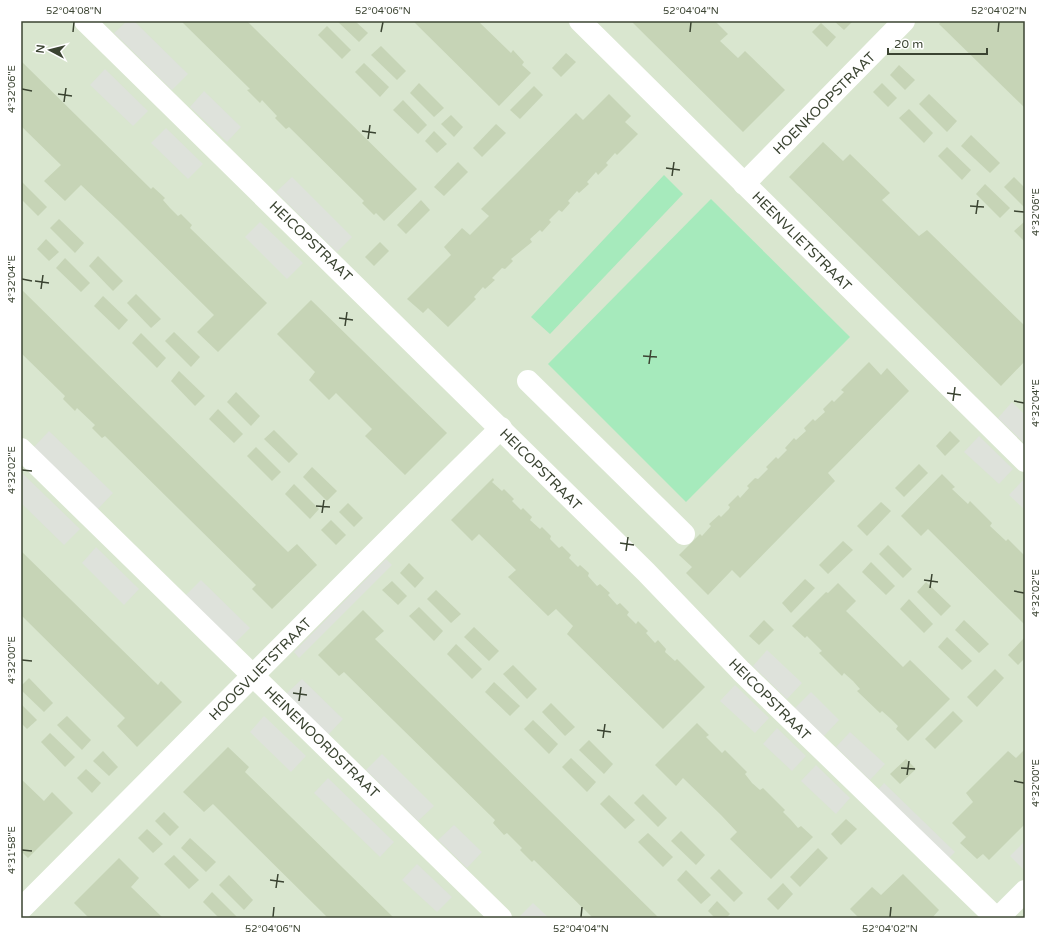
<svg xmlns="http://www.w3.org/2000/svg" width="1046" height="939" viewBox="0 0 1046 939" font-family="'Varela Round',sans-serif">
<rect width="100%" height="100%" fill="#e8f2e1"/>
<rect fill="#d9e6cf" x="21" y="21" width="1004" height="897"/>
<g fill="#a6eabc">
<polygon points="664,175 683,194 550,334 531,317"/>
<polygon points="711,199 850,337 686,502 548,364"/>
</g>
<g fill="#dee2db">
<polygon points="127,21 134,21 188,74 172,90 114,33"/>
<polygon points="105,69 148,111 133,126 90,85"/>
<polygon points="204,91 241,127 227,142 190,107"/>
<polygon points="166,128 203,164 188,179 151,143"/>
<polygon points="292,177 352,237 337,252 276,192"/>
<polygon points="260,222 303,263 287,279 245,237"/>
<polygon points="1012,402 1025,415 1025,444 998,418"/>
<polygon points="49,431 113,493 97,510 34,447"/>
<polygon points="979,436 1013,469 999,484 964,452"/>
<polygon points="21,472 80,529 64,545 21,503"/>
<polygon points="1024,479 1025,480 1025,510 1009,495"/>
<polygon points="96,547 139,589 124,605 82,563"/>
<polygon points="386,559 392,565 299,658 294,652"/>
<polygon points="201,580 250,628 234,644 185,596"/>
<polygon points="767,650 802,683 787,699 753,666"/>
<polygon points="302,679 343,719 328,735 286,694"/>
<polygon points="735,685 769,718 755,733 720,701"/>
<polygon points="811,692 839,720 824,736 795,708"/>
<polygon points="264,716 306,756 291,772 250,732"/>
<polygon points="777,728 806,756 792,771 763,744"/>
<polygon points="850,732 885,764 870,780 836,747"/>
<polygon points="382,754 434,806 418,821 366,770"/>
<polygon points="816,765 850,798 836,814 801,781"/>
<polygon points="328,778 394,842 380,857 314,793"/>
<polygon points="884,783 955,852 948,859 878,790"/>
<polygon points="454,825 482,852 467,868 438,840"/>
<polygon points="1025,841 1025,871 1010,856"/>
<polygon points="417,864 452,897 437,912 402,880"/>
<polygon points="533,903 549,918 518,918"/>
</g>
<g fill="#c6d4b6">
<polygon points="181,21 247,21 417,189 384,221 376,213 374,215 362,203 364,201 289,127 286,129 275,118 277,116 262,100 260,103 247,90 250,89"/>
<polygon points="337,21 355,21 368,33 359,42"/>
<polygon points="413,21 478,21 511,53 513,50 524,62 522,65 531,73 499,106"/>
<polygon points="631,21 715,21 728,34 720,41 738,58 745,51 785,90 743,132"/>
<polygon points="834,21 853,21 844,30"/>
<polygon points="942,21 1025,21 1025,108 939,24"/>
<polygon points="821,23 836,37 827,47 812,32"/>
<polygon points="327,26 351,50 342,59 318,35"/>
<polygon points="381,46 406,71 397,80 371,55"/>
<polygon points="566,53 576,62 561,77 552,68"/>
<polygon points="21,61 151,189 153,187 165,198 163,200 170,208 178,216 181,214 192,225 190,228 267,303 218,352 197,332 214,315 119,221 81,185 65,201 44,181 61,165 21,126"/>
<polygon points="364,63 389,87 380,97 355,72"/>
<polygon points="899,65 915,80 905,90 890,75"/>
<polygon points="419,83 444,108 434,117 410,93"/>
<polygon points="882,83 897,98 888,107 873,92"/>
<polygon points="534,86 543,95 520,119 510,110"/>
<polygon points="609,94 631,116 625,122 638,134 617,155 615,153 606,163 608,165 598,175 596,172 587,182 589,184 579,193 577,191 568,201 570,203 562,212 559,210 549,220 551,222 543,231 542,232 540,230 530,239 532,242 511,259 513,261 505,269 502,268 492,278 495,280 485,289 483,287 474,297 476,299 448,327 428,308 423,313 407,299 451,255 444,247 462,228 470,235 489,216 481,209 520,170 576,113 583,120"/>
<polygon points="929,94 957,121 947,132 919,104"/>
<polygon points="403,100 427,125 418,134 393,110"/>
<polygon points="909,109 933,133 924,143 899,118"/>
<polygon points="451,115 463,127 454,137 441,124"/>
<polygon points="496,124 506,133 482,157 473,148"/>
<polygon points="434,131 447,144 437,153 425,141"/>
<polygon points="971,135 1000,163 990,173 961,146"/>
<polygon points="823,142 843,161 850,154 890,193 882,200 919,236 927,230 1025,326 1025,361 1001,386 789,177"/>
<polygon points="947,147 971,170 962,180 938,156"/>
<polygon points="458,162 468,172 444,196 434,187"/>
<polygon points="1014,177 1025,188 1025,208 1004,187"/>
<polygon points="21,181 47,207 38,216 21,199"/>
<polygon points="985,184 1010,208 1000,218 976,194"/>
<polygon points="421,200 430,210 406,234 397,225"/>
<polygon points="59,219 84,243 75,253 50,228"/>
<polygon points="1024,222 1025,223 1025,242 1014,231"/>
<polygon points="46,239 59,252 49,261 37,249"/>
<polygon points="380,242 389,251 374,266 365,257"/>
<polygon points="98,256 123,281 113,291 89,266"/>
<polygon points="65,258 90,283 81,292 56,268"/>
<polygon points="21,289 288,552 297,544 317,565 272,609 252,589 256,585 105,436 102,438 92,428 95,425 77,408 75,411 63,399 65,396 21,353"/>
<polygon points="136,294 161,319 151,328 127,303"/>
<polygon points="103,296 128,320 119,330 94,306"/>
<polygon points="311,300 447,433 405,475 365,436 372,429 336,393 329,400 309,380 315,372 277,334"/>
<polygon points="174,332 200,357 191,367 165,341"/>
<polygon points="141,333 166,358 157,368 132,343"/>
<polygon points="869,362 881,375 887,368 909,391 828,473 835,481 740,578 732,570 708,595 686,573 692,567 679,555 700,534 702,536 711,526 709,524 719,515 721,517 729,509 730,507 728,505 738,495 740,498 749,488 747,486 755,478 758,479 768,469 766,467 776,457 778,459 787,450 785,448 794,438 796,440 806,431 804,428 813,419 815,421 825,412 823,409 832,400 834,402 844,392 841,390"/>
<polygon points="179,371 205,396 195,406 171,381"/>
<polygon points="236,392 260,416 251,426 227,402"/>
<polygon points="218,409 243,434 234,443 209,419"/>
<polygon points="274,430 298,454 289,463 264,439"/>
<polygon points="950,431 960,441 945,456 936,446"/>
<polygon points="256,447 281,472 272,481 247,456"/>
<polygon points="919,464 928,473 904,497 895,488"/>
<polygon points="312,467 337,491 327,501 303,477"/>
<polygon points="942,474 955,487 952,489 968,504 970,501 992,523 990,526 1006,541 1008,539 1025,556 1024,624 928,529 921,536 901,516"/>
<polygon points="493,478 494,480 492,482 502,491 504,489 514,499 512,501 521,510 523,508 532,517 530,520 540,529 542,527 551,536 550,539 559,548 562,546 571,555 569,558 578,567 580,565 589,573 588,576 597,586 600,584 610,593 608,595 617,605 620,603 629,612 627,615 636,624 638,621 648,631 646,633 655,643 658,640 666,649 665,652 675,661 677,659 705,687 663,729 567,634 573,626 556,609 548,616 508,577 516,570 479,534 472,541 451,520"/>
<polygon points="294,484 319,509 310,519 285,494"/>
<polygon points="881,502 891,511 867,536 857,526"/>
<polygon points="348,503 363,518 354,527 339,512"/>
<polygon points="331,520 346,535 336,545 321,530"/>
<polygon points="843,541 853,550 828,574 819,565"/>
<polygon points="888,545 912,569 903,578 879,554"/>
<polygon points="21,551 158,685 161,681 182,702 137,747 117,726 125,718 21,615"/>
<polygon points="871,562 895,586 886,595 862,572"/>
<polygon points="409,563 424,578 415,588 400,573"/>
<polygon points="805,579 815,588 791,613 782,603"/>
<polygon points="392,581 407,596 398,605 382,590"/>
<polygon points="926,582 951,606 941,616 917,592"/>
<polygon points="838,583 856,601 846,611 903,667 910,660 950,699 908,741 896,729 898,726 891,719 882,711 880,713 857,691 860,689 853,681 844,673 842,676 819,653 822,651 807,636 805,638 792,626 826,592 828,593"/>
<polygon points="436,590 461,614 451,623 427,599"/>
<polygon points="909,599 933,624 924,633 900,609"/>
<polygon points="419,607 443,631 434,641 409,616"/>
<polygon points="363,610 384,631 375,639 659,918 593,918 534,860 532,862 520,850 522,848 507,833 504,835 493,823 495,820 344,672 339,676 318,655"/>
<polygon points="764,620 774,630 759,645 749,636"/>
<polygon points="964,620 989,644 979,653 955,630"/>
<polygon points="474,627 499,651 489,661 464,637"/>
<polygon points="947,637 972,661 962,670 938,647"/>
<polygon points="1025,637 1025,658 1018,665 1008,655"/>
<polygon points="456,644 482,669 472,679 447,654"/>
<polygon points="513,665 537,689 527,699 503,674"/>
<polygon points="995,669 1004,678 977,707 967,697"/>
<polygon points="29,678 53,703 44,712 21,690 21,686"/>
<polygon points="494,682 520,706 510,716 485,692"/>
<polygon points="551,703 575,727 565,736 542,712"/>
<polygon points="21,704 37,720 27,729 21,723"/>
<polygon points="953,711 963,721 935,749 925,739"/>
<polygon points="67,716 91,740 82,750 57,725"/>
<polygon points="533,720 558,744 549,754 524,729"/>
<polygon points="697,723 709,735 706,737 722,753 725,750 747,772 745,774 752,783 760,790 763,788 785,810 783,812 791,820 798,828 801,826 813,837 771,879 730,839 737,832 721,815 683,778 676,786 655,765"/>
<polygon points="50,733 75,757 65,767 41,742"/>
<polygon points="589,740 613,764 604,774 579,750"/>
<polygon points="228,747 249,767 245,772 394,918 328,918 213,804 204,812 183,792"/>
<polygon points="1025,749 1025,824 989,860 983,854 977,859 960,843 966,837 952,823 973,802 966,793 1008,751 1016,758"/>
<polygon points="103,751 118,767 109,776 93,761"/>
<polygon points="571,758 596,782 587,792 562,767"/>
<polygon points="906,759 916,769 900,784 890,774"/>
<polygon points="86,769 101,783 92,793 77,778"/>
<polygon points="21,779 44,801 52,792 73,813 28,858 21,851"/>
<polygon points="643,794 667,818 658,827 634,803"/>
<polygon points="609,795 635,820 625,829 600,804"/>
<polygon points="164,812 179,827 170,836 155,821"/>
<polygon points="846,819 857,829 841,845 831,834"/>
<polygon points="147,829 163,844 153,853 138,838"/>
<polygon points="681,831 705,855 696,865 671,841"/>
<polygon points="648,833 673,857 663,867 638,842"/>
<polygon points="190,838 216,862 206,872 181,848"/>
<polygon points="818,848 828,858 800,887 790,877"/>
<polygon points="174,855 199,880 189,889 164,864"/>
<polygon points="119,858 139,878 131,887 163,918 89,918 74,903"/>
<polygon points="719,869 743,893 734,902 710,878"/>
<polygon points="686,870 711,895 701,904 677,880"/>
<polygon points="903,874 939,910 932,918 859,918 850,909 872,887 881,895"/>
<polygon points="229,875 253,900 244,910 219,885"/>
<polygon points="783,883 793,894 778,910 767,899"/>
<polygon points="212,892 237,917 236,918 219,918 203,902"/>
<polygon points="717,901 730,914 726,918 715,918 708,911"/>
</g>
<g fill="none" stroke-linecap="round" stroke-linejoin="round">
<polyline stroke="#fff" stroke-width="22" points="528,381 684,534"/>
<g stroke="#fff" stroke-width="22">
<polyline points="85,21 646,572 741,671 996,918"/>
<polyline points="580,21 1025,461"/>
<polyline points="744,184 904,21"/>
<polyline points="21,449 501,918"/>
<path d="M21,909C181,749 339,587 501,428"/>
<polyline points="998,918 1025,891"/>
</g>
</g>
<path fill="none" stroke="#3b4432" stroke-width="1.5" d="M73,32L74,22M381,32L383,22M690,32L691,22M998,32L999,22M22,89L32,91M58,94L72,96M64,102L66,88M362,131L376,133M368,139L370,125M666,168L680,170M672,176L674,162M970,206L984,207M1014,211L1024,212M976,214L978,200M22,279L32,281M35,281L49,283M41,289L43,275M339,318L353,320M345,326L347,312M643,356L657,357M649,364L651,350M947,393L961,395M953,401L955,387M1014,401L1024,403M22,470L32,471M316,506L330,507M322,513L324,500M620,543L634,545M626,551L628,537M924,580L938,582M930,588L932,574M1014,591L1024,593M22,660L32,661M293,693L307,695M299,701L301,687M597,730L611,732M603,738L605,724M901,768L915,769M907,775L909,761M1014,781L1024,783M22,850L32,851M270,880L284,882M276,888L278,874M273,917L274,907M581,917L582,907M890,917L891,907"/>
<g text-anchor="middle" stroke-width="3.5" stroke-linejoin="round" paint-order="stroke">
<g font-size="14" fill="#3b4432" stroke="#fff">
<text transform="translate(824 103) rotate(-45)" y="5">HOENKOOPSTRAAT</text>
<text transform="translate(311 241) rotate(44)" y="5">HEICOPSTRAAT</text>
<text transform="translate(802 241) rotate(45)" y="5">HEENVLIETSTRAAT</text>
<text transform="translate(541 469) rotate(45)" y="5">HEICOPSTRAAT</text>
<text transform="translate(260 669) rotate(-45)" y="5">HOOGVLIETSTRAAT</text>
<text transform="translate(770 699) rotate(45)" y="5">HEICOPSTRAAT</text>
<text transform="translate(322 742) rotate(44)" y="5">HEINENOORDSTRAAT</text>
</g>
</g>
<rect width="1046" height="939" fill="none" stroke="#ffffff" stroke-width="44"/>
<g transform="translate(50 50) rotate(277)" stroke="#ffffff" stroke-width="3" paint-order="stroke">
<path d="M0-3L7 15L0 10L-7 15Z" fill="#3b4432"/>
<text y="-6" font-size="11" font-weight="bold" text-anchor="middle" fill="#3b4432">N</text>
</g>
<path d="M888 48v6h99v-6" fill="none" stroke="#3b4432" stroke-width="2"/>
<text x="894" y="48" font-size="12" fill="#3b4432" stroke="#ffffff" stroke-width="3" paint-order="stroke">20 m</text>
<rect x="22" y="22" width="1002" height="895" fill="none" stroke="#3b4432" stroke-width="1.5"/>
<g font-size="10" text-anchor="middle" fill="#3b4432">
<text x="74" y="14">52°04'08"N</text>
<text x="383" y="14">52°04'06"N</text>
<text x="691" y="14">52°04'04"N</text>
<text x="999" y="14">52°04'02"N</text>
<text transform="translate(11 89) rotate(-90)" y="4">4°32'06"E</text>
<text transform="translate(1035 212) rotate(-90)" y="4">4°32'06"E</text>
<text transform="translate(11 279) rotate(-90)" y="4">4°32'04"E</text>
<text transform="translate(1035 403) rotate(-90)" y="4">4°32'04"E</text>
<text transform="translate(11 470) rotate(-90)" y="4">4°32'02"E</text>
<text transform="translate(1035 593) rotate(-90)" y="4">4°32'02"E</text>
<text transform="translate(11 660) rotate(-90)" y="4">4°32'00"E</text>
<text transform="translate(1035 783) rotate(-90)" y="4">4°32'00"E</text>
<text transform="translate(11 850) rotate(-90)" y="4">4°31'58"E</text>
<text x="273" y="932">52°04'06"N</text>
<text x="581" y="932">52°04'04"N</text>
<text x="890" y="932">52°04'02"N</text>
</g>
</svg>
